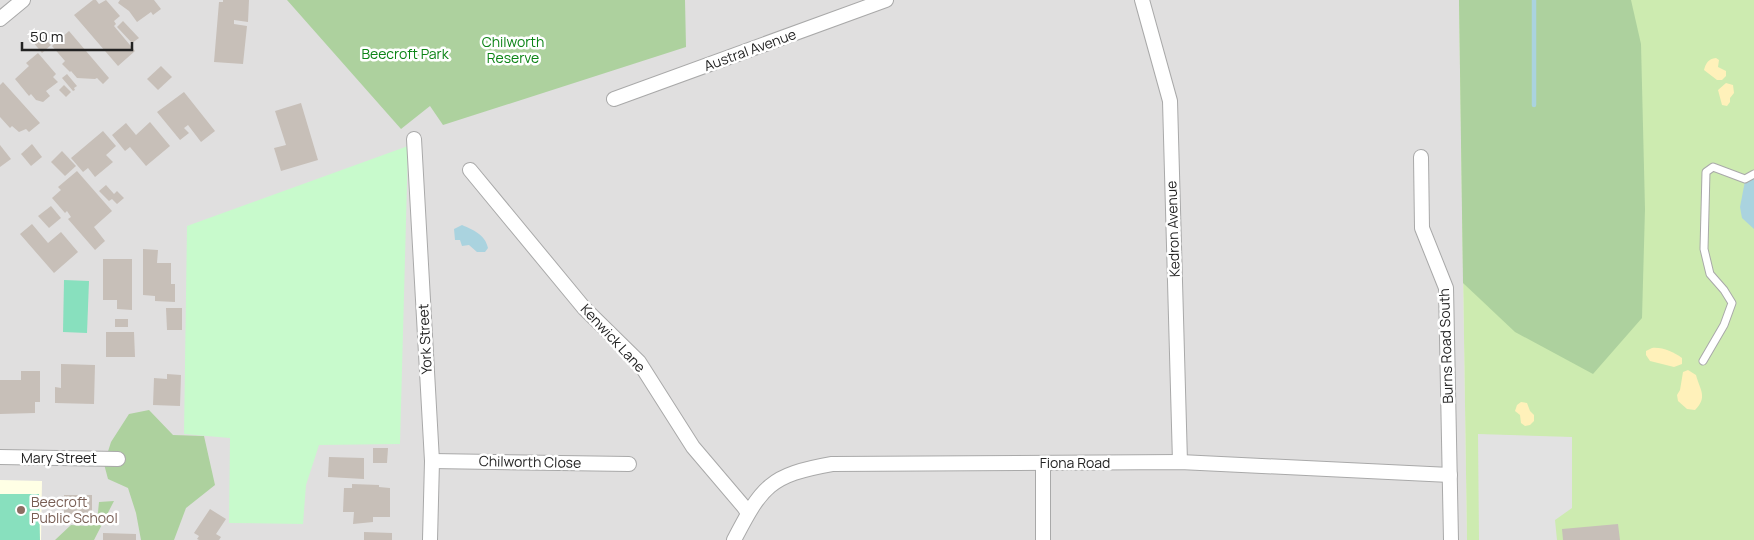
<svg xmlns="http://www.w3.org/2000/svg" width="1754" height="540" viewBox="0 0 1754 540" font-family="Manrope,sans-serif">
<rect width="100%" height="100%" fill="#f2efe9"/>
<polygon fill="#e0dfdf" points="0,0 1459,0 1467,540 0,540"/>
<polygon fill="#ffffe5" points="0,480 42,481 41,540 0,540"/>
<polygon fill="#cdebb0" points="1459,0 1754,0 1754,540 1467,540"/>
<g fill="#add19e">
<polygon points="287,0 685,0 686,47 443,125 430,106 401,129"/>
<polygon points="1459,0 1631,0 1641,44 1645,209 1642,318 1593,374 1515,332 1463,283"/>
<polygon points="149,410 173,435 204,436 215,485 186,508 174,540 141,540 136,513 128,488 108,479 104,464 111,442 129,414"/>
<polygon points="114,501 94,540 55,540 71,525 87,526 97,522 99,502"/>
</g>
<g fill="#fff1ba">
<path d="M1716,58L1719,60L1718,67L1726,71V76L1722,80H1717L1704,70C1706,63 1708,59 1716,58Z"/>
<polygon points="1726,83 1733,85 1734,93 1730,98 1730,102 1727,106 1722,105 1718,90"/>
<path d="M1652,348C1663,347 1673,352 1682,358V364L1674,367L1650,361L1646,355V351Z"/>
<path d="M1688,370L1696,375C1700,390 1708,397 1695,410L1687,409L1678,401L1677,395L1680,390L1683,372Z"/>
<polygon points="1521,402 1527,403 1530,411 1534,415 1534,421 1530,425 1525,426 1521,423 1520,415 1515,411 1517,405"/>
</g>
<polygon fill="#c8facc" points="408,146 400,444 319,445 306,485 303,524 229,523 230,438 184,434 187,226"/>
<g fill="#88e0be">
<polygon points="64,280 89,281 87,333 63,332"/>
<polygon points="0,494 39,494 40,540 0,540"/>
</g>
<polygon fill="#e2e2e2" points="1478,434 1572,437 1572,508 1555,520 1557,540 1479,540"/>
<g fill="#aad3df">
<polygon points="1754,177 1754,229 1742,218 1740,207 1745,181"/>
<path d="M462,225C473,230 485,234 488,248L485,252H477L469,245L462,246L460,240H455L454,229Z"/>
</g>
<g fill="none" stroke-linecap="round" stroke-linejoin="round">
<polyline stroke="#aad3df" stroke-width="4.5" points="1534,105 1534,0"/>
</g>
<g fill="#c7bfb8">
<polygon points="93,0 96,0 99,4 106,0 120,16 114,21 116,24 114,26 135,51 118,66 74,15"/>
<polygon points="120,0 154,0 161,9 153,15 151,12 137,22 129,11 118,3"/>
<polygon points="223,0 249,0 248,22 234,20 234,24 247,26 243,64 214,62 219,2 223,2"/>
<polygon points="123,21 139,38 132,43 117,27"/>
<polygon points="69,31 109,78 103,84 97,78 95,79 77,78 71,71 70,72 62,64 65,61 52,46"/>
<polygon points="41,35 51,45 42,53 33,42"/>
<polygon points="38,53 56,74 53,77 58,82 46,91 50,96 43,102 36,100 31,94 29,96 15,79 29,66 26,63"/>
<polygon points="161,66 172,77 158,90 147,79"/>
<polygon points="67,74 77,86 74,88 75,90 73,91 62,78"/>
<polygon points="3,82 40,123 29,132 26,129 19,132 12,126 10,128 0,117 0,85"/>
<polygon points="64,85 71,92 66,97 59,90"/>
<polygon points="184,92 215,131 201,142 188,125 184,128 189,133 180,140 157,112"/>
<polygon points="301,103 318,160 281,171 274,148 286,145 275,111"/>
<polygon points="150,122 170,146 146,166 130,147 125,151 112,135 126,123 136,135"/>
<polygon points="103,131 116,146 106,155 113,162 95,177 88,168 83,172 71,158"/>
<polygon points="32,144 42,157 31,166 21,154"/>
<polygon points="0,145 11,159 0,167"/>
<polygon points="62,151 76,166 65,176 51,162"/>
<polygon points="77,171 112,211 94,227 105,241 95,250 68,219 71,217 67,211 65,213 52,198 61,190 58,187"/>
<polygon points="106,185 114,194 117,191 124,198 117,204 112,199 109,201 99,191"/>
<polygon points="51,206 61,218 49,228 38,216"/>
<polygon points="32,224 48,243 61,232 78,252 54,273 20,234"/>
<polygon points="143,249 158,250 157,263 171,263 171,284 175,284 175,302 155,301 155,296 143,295"/>
<polygon points="103,259 132,259 132,310 117,309 117,300 103,300"/>
<polygon points="166,308 182,308 182,330 167,330"/>
<rect x="115" y="319" width="13" height="8"/>
<polygon points="106,332 134,332 135,357 106,357"/>
<polygon points="61,364 95,365 94,404 55,403 55,387 61,388"/>
<polygon points="21,371 40,371 40,402 35,402 35,413 0,414 0,380 21,380"/>
<polygon points="167,374 181,375 180,406 153,405 154,378 167,379"/>
<polygon points="373,448 388,448 387,463 373,463"/>
<polygon points="329,457 364,458 364,479 328,477"/>
<polygon points="352,484 379,485 379,487 390,488 390,517 373,517 373,522 353,524 354,512 343,512 344,488 352,488"/>
<polygon points="64,495 92,495 92,521 79,521 78,514 64,514"/>
<polygon points="210,509 226,519 216,534 221,537 219,540 199,540 197,539 199,536 194,533"/>
<polygon points="1618,524 1620,540 1563,540 1562,529"/>
<polygon points="364,532 392,533 392,540 364,540"/>
<polygon points="103,533 136,534 136,540 103,540"/>
</g>
<g fill="none" stroke-linecap="round" stroke-linejoin="round">
<defs>
<polyline id="lane" points="1703,361 1724,325 1732,303 1724,290 1710,274 1704,249 1706,172 1713,167 1745,179 1754,174"/>
<g id="street">
<polyline points="1142,0 1170,101 1180,462"/>
<polyline points="0,19 23,0"/>
<polyline points="614,99 886,0"/>
<polyline points="414,139 432,461 430,540"/>
<polyline points="1421,157 1422,228 1446,288 1451,540"/>
<polyline points="470,170 584,308 639,362 693,447 744,507 748,513"/>
<polyline points="0,457 118,459"/>
<polyline points="432,461 629,464"/>
<polyline points="1043,463 1043,540"/>
<path d="M734,540C762,486 770,475 832,464L1180,462L1450,475"/>
</g>
</defs>
<use href="#lane" stroke="#a9a9a9" stroke-width="9"/>
<use href="#street" stroke="#a9a9a9" stroke-width="16"/>
<use href="#lane" stroke="#fff" stroke-width="7"/>
<use href="#street" stroke="#fff" stroke-width="14"/>
</g>
<circle fill="#8d6e63" stroke="#fff" stroke-width="2" cx="21" cy="510" r="5"/>
<g text-anchor="middle" stroke-width="5" stroke-linejoin="round" paint-order="stroke">
<g font-size="14" fill="#0c8416" stroke="#fff">
<text x="513" y="47">Chilworth<tspan x="513" dy="16">Reserve</tspan></text>
<text x="405" y="59">Beecroft Park</text>
</g>
<g font-size="14" fill="#222" stroke="#fff">
<text transform="translate(750 50) rotate(-20)" y="5">Austral Avenue</text>
<text transform="translate(1173 229) rotate(-92)" y="5">Kedron Avenue</text>
<text transform="translate(613 338) rotate(47)" y="5">Kenwick Lane</text>
<text transform="translate(425 339) rotate(-93)" y="5">York Street</text>
<text transform="translate(1446 346) rotate(-92)" y="5">Burns Road South</text>
<text x="59" y="463">Mary Street</text>
<text transform="translate(530 462) rotate(1)" y="5">Chilworth Close</text>
<text x="1075" y="468">Fiona Road</text>
</g>
<g font-size="14" fill="#785e54" stroke="#fff" text-anchor="start">
<text x="31" y="507">Beecroft<tspan x="31" dy="16">Public School</tspan></text>
</g>
</g>
<path d="M22 42v8h110v-8" fill="none" stroke="#222222" stroke-width="2.5"/>
<text x="30" y="42" font-size="15" fill="#222222" stroke="#ffffff" stroke-width="4" paint-order="stroke">50 m</text>
</svg>
